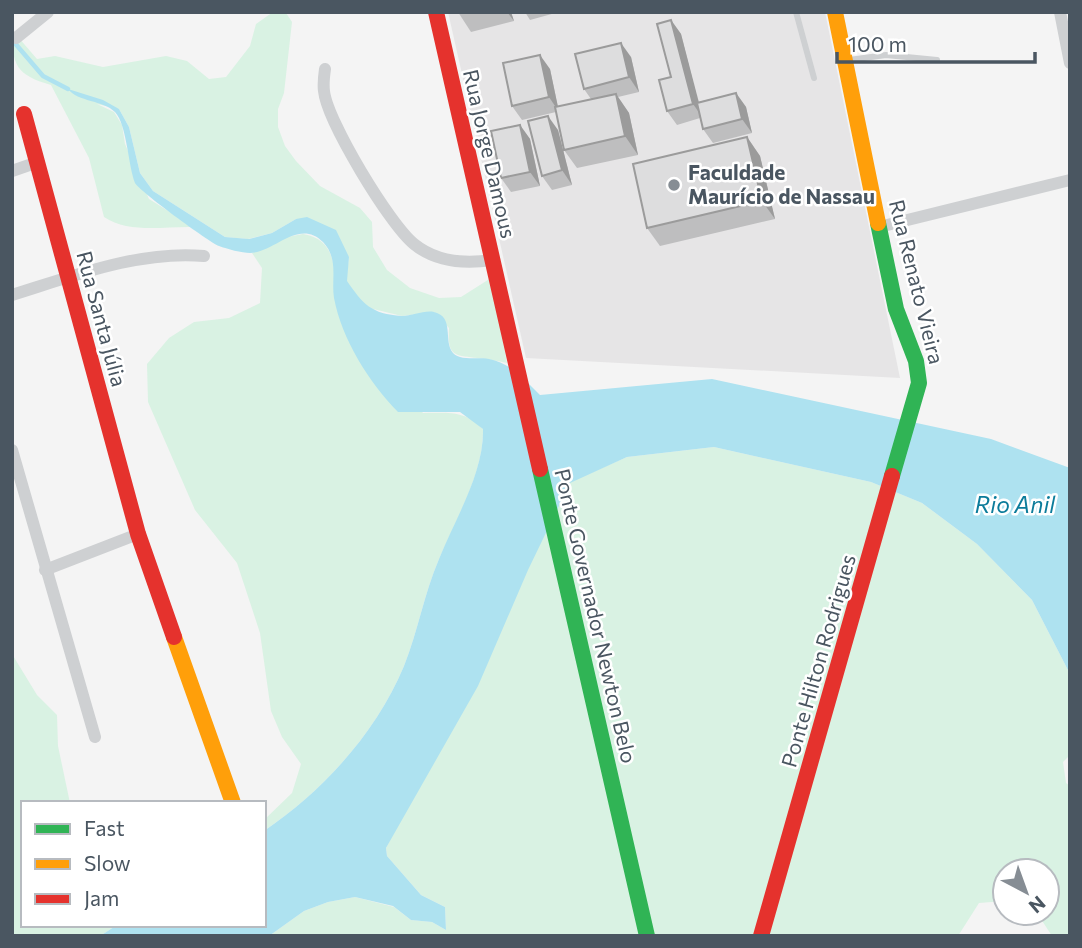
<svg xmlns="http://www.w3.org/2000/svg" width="1082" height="948" viewBox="0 0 1082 948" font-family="Commissioner,sans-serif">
<rect width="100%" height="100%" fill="#f4f4f4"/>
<polygon fill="#e6e5e6" points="448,12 825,12 900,378 526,358"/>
<g fill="#d9f2e3">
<path d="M273,12L286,13L292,22L284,93L278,109V127L285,146L296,161L320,186L360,208L372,222L373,247L387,270L410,288L439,298L461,297L491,278L507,363C498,361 488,359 478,358C455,355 447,357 449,328L434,312L402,316L365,307L346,281L349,257L296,219L272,233L248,239L225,237L153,191L140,173L129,127L119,109L97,104L114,112L122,125L125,144L149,199L194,227C165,226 129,234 104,217L89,158L51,85C16,75 12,65 12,30L37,59L55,56L103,67L166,56L187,61L209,79L226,77L250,46L256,24Z"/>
<path d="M303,234C336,239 336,270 334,297L423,413C447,413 465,410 483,429C484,473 456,519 439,559C424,594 418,631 404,666C376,733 323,791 264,831V820L292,793L301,764L282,737L271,711L260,633L237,563L195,510L148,402L147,364L169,338L194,322L229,318L260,303L262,268L252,253L287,237Z"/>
<polygon points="714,447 871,482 922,503 977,544 1032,600 1070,674 1070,755 1063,762 1066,783 1070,786 1070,936 1052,936 1037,913 1047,913 1047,871 1005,871 1005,901 979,903 958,936 269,936 304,911 328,902 355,897 394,907 411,920 432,922 446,930 445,907 421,895 387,856 386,848 570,482 627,457"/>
<polygon points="12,654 37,695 57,715 58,746 70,803 23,803 23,925 117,925 100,936 12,936"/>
</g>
<path fill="#aee2f0" d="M68,89L103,100L119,109L129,127L140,173L153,191L225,237L249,239L272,233L296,219L307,217L336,230L349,257L347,281C363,304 371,314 402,316C412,316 424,310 434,312C455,317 443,341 453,353C460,361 478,357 489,359C512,364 523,378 540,395L712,379L991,439L1070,468V674L1032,600L977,544L922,503L871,482L714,447L627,457L570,483L528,570L478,686L386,848L387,856L421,895L445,907L446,930L432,922L411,920L393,906L355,897L328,902L304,911L269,936H100L117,925H264V831C323,791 376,733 404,666C418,631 424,594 439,559C455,519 484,473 483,429L460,412H398C369,382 342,340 334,298C331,279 339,259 323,242C299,218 275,252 250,253C242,253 227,249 219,246C209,242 138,190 135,183C128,165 127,125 115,112C103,100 78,102 68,89Z"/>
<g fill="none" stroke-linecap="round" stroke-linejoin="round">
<polyline stroke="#aee2f0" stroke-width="4.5" points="13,41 43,76 68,89"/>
<g stroke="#ced0d2" stroke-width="6">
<polyline points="796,12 814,78"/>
<polyline points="849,60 886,55 937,60"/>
</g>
<g stroke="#ced0d2" stroke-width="12">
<polyline points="1060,12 1070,63"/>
<polyline points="16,38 48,12"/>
<path d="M325,69C324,76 323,84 324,91C327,121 390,225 414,244C436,262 465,264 492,260"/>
<polyline points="12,171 35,163"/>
<polyline points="879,227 1070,180"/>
<path d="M12,295C73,276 141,250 204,256"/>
<polyline points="12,450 95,737"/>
<polyline points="45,570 138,534"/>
</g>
<g stroke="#30b455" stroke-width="16">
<polyline points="878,223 896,309 916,361 919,383 892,476"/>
<polyline points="540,469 647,936"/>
</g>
<g stroke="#ff9f0a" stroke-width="16">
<polyline points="835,12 878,223"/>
<polyline points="174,637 233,803"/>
</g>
<g stroke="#e5322d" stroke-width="16">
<polyline points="436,12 540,469"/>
<polyline points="24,114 138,534 174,637"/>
<polyline points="761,936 892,476"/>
</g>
</g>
<g fill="#bebebf">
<polygon points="458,12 511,12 514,21 471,32"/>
<polygon points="525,12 559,12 530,20"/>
<polygon points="671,20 681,34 698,102 736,93 746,107 752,133 713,143 703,129 700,118 677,125 667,111 671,77"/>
<polygon points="631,57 639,92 618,97 629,113 638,155 577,168 564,150 556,112 522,120 512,106 550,69 558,107 591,99 584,89"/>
<polygon points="520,125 530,139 540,186 511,192 501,178"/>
<polygon points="558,130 572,185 552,190 542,176"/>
<polygon points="747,137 760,156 775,219 660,246 647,228"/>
</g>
<g fill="#9b9b9b">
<polygon points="507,12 511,12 514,21"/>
<polygon points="671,20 681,34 703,118 693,104"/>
<polygon points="621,43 631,57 639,92 629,77"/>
<polygon points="540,55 550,69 559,112 549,97"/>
<polygon points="736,93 746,107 752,133 742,119"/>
<polygon points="616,94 629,113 638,155 625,136"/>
<polygon points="548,116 558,130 572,185 562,170"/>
<polygon points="520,125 530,139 540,186 530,172"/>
<polygon points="747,137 760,156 775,219 762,201"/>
</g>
<g fill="#ddddde" stroke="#9b9b9b" stroke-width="2">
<polygon points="671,20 693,104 667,111 659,80 671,77 657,24"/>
<polygon points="621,43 629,77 584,89 575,54"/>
<polygon points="540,55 549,97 512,106 503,63"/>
<polygon points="736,93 742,119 703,129 697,103"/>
<polygon points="616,94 625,136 564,150 555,107"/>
<polygon points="548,116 562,170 542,176 528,121"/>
<polygon points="520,125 530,172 501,178 491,131"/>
<polygon points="747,137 762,201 647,228 633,164"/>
</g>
<circle fill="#868d94" stroke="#fff" stroke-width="2.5" cx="674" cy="185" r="7"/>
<g text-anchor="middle" stroke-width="5" stroke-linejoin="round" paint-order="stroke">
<g font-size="21" fill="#4a5661" stroke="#fff">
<text transform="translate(489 154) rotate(77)" y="7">Rua Jorge Damous</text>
<text transform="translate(916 282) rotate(76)" y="7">Rua Renato Vieira</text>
<text transform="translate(101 319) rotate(75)" y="7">Rua Santa Júlia</text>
<text transform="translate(595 616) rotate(77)" y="7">Ponte Governador Newton Belo</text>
<text transform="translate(819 661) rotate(-74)" y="7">Ponte Hilton Rodrigues</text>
</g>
<g font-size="21" font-weight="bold" fill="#4a5661" stroke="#fff" text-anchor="start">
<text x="688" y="180">Faculdade<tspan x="688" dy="24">Maurício de Nassau</tspan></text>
</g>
<g font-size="23" font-style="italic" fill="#0c7c9b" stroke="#fff">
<text x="1015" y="513">Rio Anil</text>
</g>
</g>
<rect width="1082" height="948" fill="none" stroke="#4a5661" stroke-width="28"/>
<rect x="21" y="801" width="245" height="126" fill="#ffffff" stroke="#b7bbc0" stroke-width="2"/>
<rect x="35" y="824" width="35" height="10" fill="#30b455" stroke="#b7bbc0" stroke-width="2"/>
<text x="84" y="836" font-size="21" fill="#4a5661">Fast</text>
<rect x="35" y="859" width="35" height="10" fill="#ff9f0a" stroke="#b7bbc0" stroke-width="2"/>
<text x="84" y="871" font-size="21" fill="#4a5661">Slow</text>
<rect x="35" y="894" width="35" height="10" fill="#e5322d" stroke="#b7bbc0" stroke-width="2"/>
<text x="84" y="906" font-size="21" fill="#4a5661">Jam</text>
<g transform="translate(1026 892) rotate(139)"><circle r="33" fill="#ffffff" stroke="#b7bbc0" stroke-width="2"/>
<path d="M0-5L12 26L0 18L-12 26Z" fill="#868d94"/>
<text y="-10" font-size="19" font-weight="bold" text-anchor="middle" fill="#4a5661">N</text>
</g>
<path d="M837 52v10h198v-10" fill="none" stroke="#4a5661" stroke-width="3.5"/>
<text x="848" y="52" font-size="21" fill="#4a5661" stroke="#ffffff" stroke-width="5" paint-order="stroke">100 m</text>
</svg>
